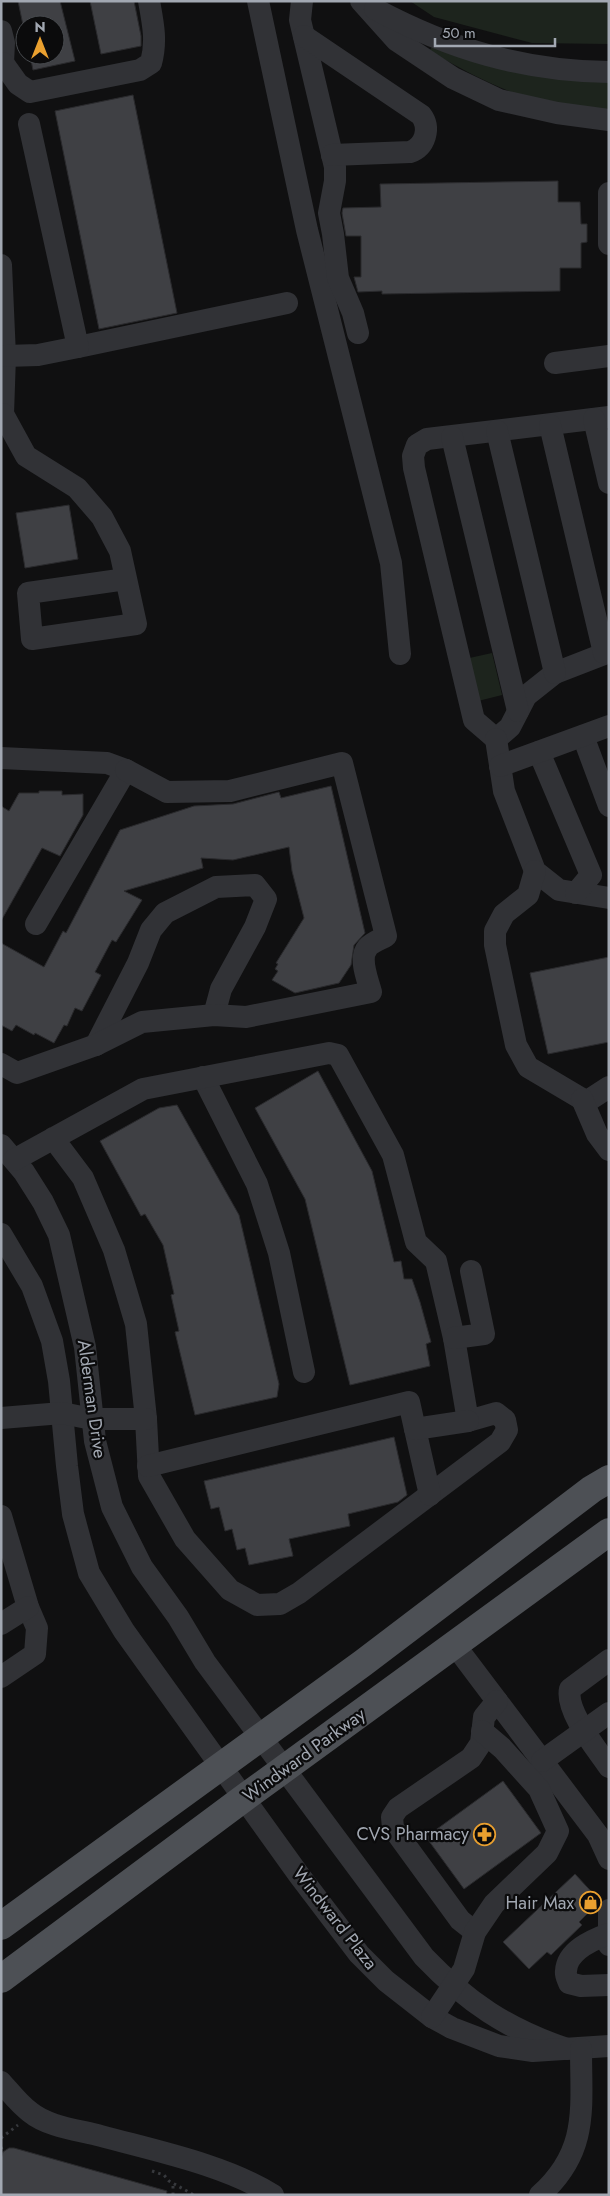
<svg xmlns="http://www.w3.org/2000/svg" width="610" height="2196" viewBox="0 0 610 2196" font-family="Jost,sans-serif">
<rect width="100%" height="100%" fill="#101011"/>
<g fill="#1d241d">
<polygon points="410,1 609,1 609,44 532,43 434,17"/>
<path d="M432,47L609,81V110C591,108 572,109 555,105C512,96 473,76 435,54L430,50Z"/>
<polygon points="492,653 502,695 474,702 465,659"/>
</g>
<g fill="#3f4044" stroke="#2a2a2d">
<polygon points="18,1 60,1 75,61 33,70 30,55 55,55 55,25 23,25"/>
<polygon points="90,1 134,1 141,36 141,46 101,54"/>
<polygon points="133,95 177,313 99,329 55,111"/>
<polygon points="558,181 558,202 580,202 581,224 587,224 587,242 581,243 581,268 560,268 560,291 382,294 382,291 358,292 354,277 361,277 361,236 346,236 342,213 343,208 381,207 380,184"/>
<polygon points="69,505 78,559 25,568 16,513"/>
<polygon points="331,786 365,933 354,945 351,965 339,983 295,993 272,980 278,971 275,969 278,964 276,963 304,918 292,871 289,847 233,860 201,858 203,868 124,891 142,900 116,942 112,940 95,972 101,975 82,1011 75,1008 67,1026 64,1025 54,1043 35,1033 34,1035 16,1025 12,1031 1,1025 1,943 44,967 63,931 66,933 120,830 194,806 233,804 279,792 281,798"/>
<polygon points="39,791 62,791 62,795 83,794 83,815 60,856 42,848 1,921 1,806 9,811 19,793 39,793"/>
<polygon points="609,957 609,1042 548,1054 530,973"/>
<polygon points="318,1071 372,1171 394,1262 401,1261 404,1279 412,1279 420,1302 431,1342 426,1344 430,1366 350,1385 305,1199 255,1108"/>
<polygon points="177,1105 239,1215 279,1384 277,1397 195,1415 175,1332 179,1331 171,1295 174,1294 163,1245 145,1214 141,1216 100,1141 159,1108"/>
<polygon points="394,1437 407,1495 398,1502 348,1514 350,1526 289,1539 293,1556 249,1565 245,1548 237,1550 232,1529 225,1531 219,1507 211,1509 204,1481"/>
<polygon points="503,1781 541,1833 464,1889 426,1837"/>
<polygon points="575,1874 600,1901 579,1922 582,1925 551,1955 547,1952 529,1969 503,1942"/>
<polygon points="9,2148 14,2148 167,2191 166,2195 1,2195 1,2159 3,2152"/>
</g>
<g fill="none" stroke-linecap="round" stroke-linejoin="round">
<g stroke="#37393d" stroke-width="3" stroke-dasharray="2.5 4" stroke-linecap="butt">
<polyline points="1,2138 18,2125"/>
<polyline points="1,2147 3,2152"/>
<polyline points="152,2171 164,2175 169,2181 194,2195"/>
<polyline points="173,2195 173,2184"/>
</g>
<g stroke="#313236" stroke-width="22">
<polyline points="258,1 307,230 391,563 400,654"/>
<polyline points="302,1 300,20 335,167 335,181 329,213 333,234 338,278 353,313 358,333"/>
<polyline points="361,1 396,40 453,78 499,100 557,113 609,120"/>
<path d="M375,9C450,49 523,71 609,72"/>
<polyline points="1,31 4,43 3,63 1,65"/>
<path d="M304,36L421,115C431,128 425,147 410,152L332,155"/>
<path d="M3,63L18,84L30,92L140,70L151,63C157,41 153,23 149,1"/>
<polyline points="609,193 609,244"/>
<polyline points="1,265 5,356 3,414"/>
<polyline points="78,347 287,303"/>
<polyline points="5,356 38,355 78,347 29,124"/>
<polyline points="555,363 609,356"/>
<polyline points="3,414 26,456 77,488 102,517 120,551 136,624 32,639 28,593 126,579"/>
<polyline points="609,417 427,439 417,445 413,456 414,468 474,720 496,739 510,727 526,696 555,673 609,652"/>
<polyline points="594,419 609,483"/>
<polyline points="550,425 604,653"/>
<polyline points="497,431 555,673"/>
<polyline points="452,437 518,711"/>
<polyline points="583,736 609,806"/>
<polyline points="496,739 504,791 535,871 559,890 609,898"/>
<polyline points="539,752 591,875 576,893"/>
<polyline points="1,758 107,763 126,770 36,924"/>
<polyline points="500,766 609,726"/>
<polyline points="535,871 528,895 504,914 495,931 495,945 516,1045 528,1067 582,1099 589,1100 609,1087"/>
<polyline points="96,1045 138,963 151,930 165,913 216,887 255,885 266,899 255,927 221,989 214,1015"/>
<path d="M1,1064L17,1073L96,1045L142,1022L214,1015L246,1017L371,992C368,980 358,958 368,947C371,943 381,939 386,936L342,763L230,791L167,792L126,770"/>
<polyline points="203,1077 257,1184 279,1253 304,1372"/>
<polyline points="582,1099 597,1134 609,1150"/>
<path d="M1,1145L24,1172L43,1202L59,1235L85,1347L95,1441L112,1507L142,1567L178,1617L205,1662L424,1957C467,2002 507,2029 567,2049"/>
<polyline points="14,1160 143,1089 329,1053 338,1055 393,1155 416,1242 436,1261 454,1338 468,1421 496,1413 505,1420 507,1430 500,1442 299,1593 280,1604 257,1605 230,1590 185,1539 149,1476 146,1419 136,1324 114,1250 83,1178 53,1138"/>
<polyline points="1,1234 32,1286 52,1341 59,1381 67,1466 73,1514 89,1573 124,1631 299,1875 359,1954 386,1981 432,2017 452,2028 499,2046 533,2051 609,2046"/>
<polyline points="454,1338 484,1334 471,1271"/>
<polyline points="1,1418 62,1413 92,1419 146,1419"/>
<polyline points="415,1429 430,1495"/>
<polyline points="148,1466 409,1402 415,1429 468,1421"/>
<polyline points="1,1516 28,1607 37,1628 35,1654 1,1677"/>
<polyline points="1,1624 28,1607"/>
<polyline points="454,1644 598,1835 609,1859"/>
<path d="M609,1660L570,1689C565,1711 597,1749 609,1767"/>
<polyline points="542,1761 609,1713"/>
<polyline points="609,1910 609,1945"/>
<polyline points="475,1932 460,1920 393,1828 392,1817 398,1808 471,1758 481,1743 484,1717 497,1701"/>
<path d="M608,1934C592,1940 567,1951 566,1971C565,1975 568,1980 569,1983L581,1986L609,1985"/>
<polyline points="432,2017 464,1969 475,1932 494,1904 547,1853 558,1831 539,1789 502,1748 482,1731"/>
<path d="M1,2082C10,2092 19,2104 30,2112C48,2127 79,2130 101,2136C156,2151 225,2165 273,2195"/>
<path d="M540,2195C589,2151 581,2109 581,2049"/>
</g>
<g stroke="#4d5055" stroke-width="28">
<polyline points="1,1926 363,1663 592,1489 609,1479"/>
<polyline points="1,1979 244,1798 609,1532"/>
</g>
</g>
<defs>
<symbol id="pharmacy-ring" viewBox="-11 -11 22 22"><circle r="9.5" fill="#0b0b0c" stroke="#eaa02f" stroke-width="1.5"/><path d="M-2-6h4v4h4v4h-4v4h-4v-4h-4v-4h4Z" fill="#eaa02f"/></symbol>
<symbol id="shop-ring" viewBox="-11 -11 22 22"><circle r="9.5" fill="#0b0b0c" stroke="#eaa02f" stroke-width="1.5"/><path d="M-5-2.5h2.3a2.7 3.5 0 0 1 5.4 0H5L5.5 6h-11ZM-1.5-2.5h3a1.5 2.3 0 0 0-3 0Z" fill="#eaa02f"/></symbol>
</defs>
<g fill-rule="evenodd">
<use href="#pharmacy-ring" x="472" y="1822" width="25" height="25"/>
<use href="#shop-ring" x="578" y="1890" width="25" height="25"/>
</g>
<g text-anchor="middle" stroke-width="4.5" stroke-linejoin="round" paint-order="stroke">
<g font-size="18" fill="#a2a8b2" stroke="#0b0b0c">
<text transform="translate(92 1399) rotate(82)" y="6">Alderman Drive</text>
<text transform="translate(304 1755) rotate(-36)" y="6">Windward Parkway</text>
<text transform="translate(335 1918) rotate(52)" y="6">Windward Plaza</text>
</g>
<g font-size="18" fill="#a2a8b2" stroke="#0b0b0c" text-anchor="end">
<text x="469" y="1840">CVS Pharmacy</text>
<text x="574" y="1909">Hair Max</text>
</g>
</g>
<rect width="610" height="2196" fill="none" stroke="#a2a8b2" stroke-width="5"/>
<g transform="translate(40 40)"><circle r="24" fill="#0b0b0c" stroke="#474a4e"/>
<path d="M0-4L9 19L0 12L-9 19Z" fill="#eaa02f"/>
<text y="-8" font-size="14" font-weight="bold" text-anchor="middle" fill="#a2a8b2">N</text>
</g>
<path d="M435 38v8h120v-8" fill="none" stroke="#a2a8b2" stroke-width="2.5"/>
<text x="442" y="38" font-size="15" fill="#a2a8b2" stroke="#0b0b0c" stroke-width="4" paint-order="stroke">50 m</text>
</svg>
